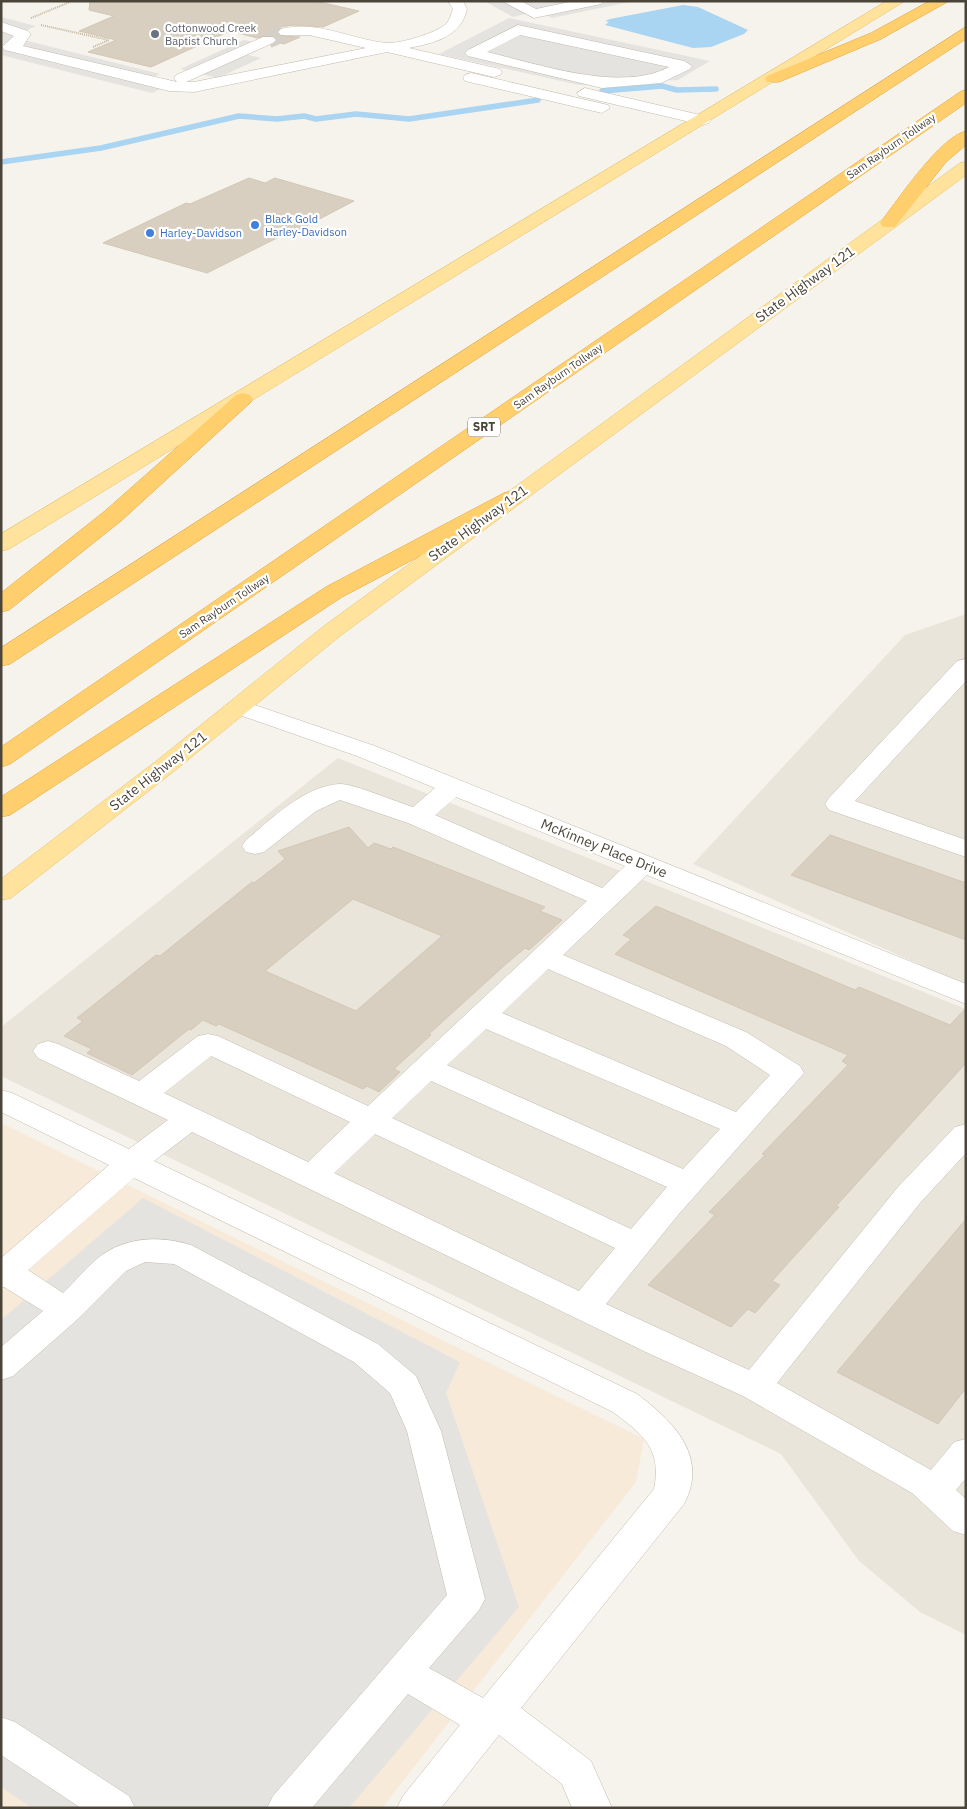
<svg xmlns="http://www.w3.org/2000/svg" width="967" height="1809" viewBox="0 0 967 1809" font-family="'IBM Plex Sans',sans-serif">
<rect width="100%" height="100%" fill="#f6f3ec"/>
<g fill="#eae5da">
<polygon points="966,614 966,985 693,864 905,635"/>
<polygon points="338,758 966,1009 966,1635 920,1612 859,1561 781,1454 1,1076 1,1027"/>
</g>
<polygon fill="#f7ead8" points="1,1123 644,1439 636,1482 382,1808 1,1808"/>
<g fill="#e5e3e0">
<polygon points="484,1 634,1 552,18 537,11 513,17"/>
<polygon points="1,17 36,26 12,37 160,74 149,79 169,85 152,93 1,55"/>
<polygon points="509,18 710,61 678,80 579,85 439,54"/>
<polygon points="244,40 264,44 245,54 261,58 218,78 180,69"/>
<polygon points="143,1198 460,1362 446,1393 519,1607 349,1808 32,1808 1,1787 1,1320"/>
</g>
<polygon fill="#a9d4f2" points="683,5 698,7 748,30 744,34 711,47 693,48 605,25 609,22 605,21 610,19"/>
<g fill="none" stroke-linecap="round" stroke-linejoin="round">
<g stroke="#a9d4f2" stroke-width="5.5">
<polyline points="602,91 662,86 677,90 716,89"/>
<polyline points="1,162 101,148 239,116 277,119 304,116 316,119 356,114 409,119 538,100"/>
</g>
</g>
<g fill="#d8cfc1" stroke="#d3c7b4" fill-rule="evenodd">
<polygon points="90,1 315,1 359,11 323,27 294,25 281,27 276,32 280,36 300,37 284,44 276,42 277,39 273,35 257,38 230,31 151,67 88,52 116,40 79,31 114,16 89,10"/>
<polygon points="249,178 265,183 275,178 354,201 287,236 283,235 207,273 103,243 186,203 190,204"/>
<path d="M349,827L368,848L374,843L391,849L393,847L545,907L540,911L562,920L529,950L525,948L506,964L429,1034L431,1035L394,1069L400,1072L379,1092L367,1086L363,1089L219,1024L216,1026L203,1020L191,1030L189,1029L132,1075L87,1053L92,1049L64,1036L83,1021L77,1018L156,955L160,956L252,882L254,883L285,859L278,851ZM353,899L442,936L356,1011L265,971Z"/>
<polygon points="830,835 966,883 966,940 791,875"/>
<polygon points="656,906 855,990 859,987 950,1025 966,1008 966,1063 836,1206 839,1207 772,1281 780,1285 755,1313 748,1309 731,1327 648,1285 715,1215 709,1212 765,1155 762,1154 848,1065 842,1061 848,1055 615,954 631,939 623,935"/>
<polygon points="966,1219 966,1388 938,1424 837,1372"/>
</g>
<g fill="none" stroke-linecap="round" stroke-linejoin="round">
<polyline stroke="#d4d0c8" stroke-width="17" stroke-dasharray="17 8" stroke-linecap="butt" points="268,40 286,32"/>
<defs>
<g id="minor">
<path d="M448,1H463L467,9C461,37 434,43 409,48L500,69L502,72L500,75L494,77L387,52L194,92L169,91L5,50L2,47L14,36L1,31V22L28,31L31,34L23,46L177,82L174,78L176,75L263,37H273L276,40L273,43L186,82H194L366,48L309,35H281L278,32L281,29C317,20 350,39 386,43C400,44 437,33 447,23C450,19 451,14 453,9Z"/>
<polygon points="502,1 521,1 536,9 574,1 603,1 601,4 534,18"/>
<path d="M518,25L684,61L692,66L690,69L661,83L602,88L468,56L465,53L468,50ZM520,35L669,67C621,93 539,64 487,52Z"/>
<polygon points="471,73 608,105 610,108 602,113 465,81 463,78 465,75"/>
<polygon points="585,88 709,117 711,120 709,123 703,125 579,96 577,93"/>
<polygon points="966,659 966,681 855,801 966,840 966,857 829,810 825,804 829,798 957,661"/>
<path d="M240,700L375,746L966,984V1004L647,875L563,955L746,1032L800,1066L804,1073L678,1215L606,1304L749,1370L898,1187L955,1127L966,1124V1153L920,1203L777,1383L931,1470L954,1442L966,1439V1478L956,1490L966,1499V1535L953,1531L912,1493L743,1396L650,1354L192,1132L154,1161L637,1394C673,1421 709,1456 684,1504L521,1708L591,1761L612,1808H572L562,1784L499,1735L441,1808H397L403,1796L460,1725L408,1694L312,1808H267L273,1796L447,1595L407,1431L390,1393L354,1362L174,1264L145,1262L126,1271L78,1319L13,1376L1,1380V1347L43,1311L4,1287L1,1288V1258L109,1165L1,1112V1090L12,1093L129,1149L168,1120L38,1058L33,1051L38,1044L48,1041L58,1044L139,1081L198,1036L208,1034L218,1036L368,1106L587,901L408,823L340,800L316,811L264,852L255,854L246,852L242,846L246,840C272,819 303,786 340,784C355,784 396,802 413,807L435,788L357,756L231,712L228,707L231,702ZM456,797L625,866L602,888L435,815ZM548,969L726,1046L770,1075L736,1112L502,1013ZM486,1029L720,1129L683,1169L447,1065ZM211,1056L350,1122L308,1162L164,1093ZM431,1081L667,1187L631,1229L392,1118ZM375,1134L615,1248L579,1291L334,1173ZM134,1178L613,1412C643,1435 662,1448 654,1489L483,1698L429,1668L479,1610L485,1599L441,1431L416,1376L378,1344L191,1245C162,1236 129,1236 102,1255C88,1265 76,1281 63,1293L28,1270Z"/>
<polygon points="1,1717 15,1722 129,1796 135,1808 81,1808 1,1755"/>
</g>
<g id="major">
<polygon points="887,1 905,1 9,549 1,551 1,534"/>
<polygon points="966,162 966,175 340,636 173,772 11,898 1,900 1,879 155,762 324,626 960,163"/>
</g>
<g id="highway">
<polygon points="930,1 949,1 881,39 779,82 767,82 765,79 767,76 871,33"/>
<polygon points="966,27 966,39 10,664 1,666 1,648"/>
<polygon points="966,90 966,103 10,764 1,767 1,747 960,92"/>
<path d="M966,131V145L946,162L895,227H883L880,223L883,219C900,197 940,137 966,131Z"/>
<polygon points="243,393 250,395 253,399 250,403 121,521 9,610 1,612 1,593 105,511 236,395"/>
<polygon points="512,491 520,493 523,498 520,503 342,597 10,815 1,817 1,797 326,587 504,493"/>
</g>
</defs>
<use href="#minor" stroke="#c2bbae" stroke-width="1"/>
<use href="#major" stroke="#e6c16a" stroke-width="1"/>
<use href="#highway" stroke="#e0a43c" stroke-width="1"/>
<g stroke="#c4b79f" stroke-width="2" stroke-dasharray="1 1" stroke-linecap="butt">
<polyline points="68,1 93,1"/>
<polyline points="31,18 70,2"/>
<polyline points="41,25 109,40 93,47"/>
</g>
<use href="#minor" fill="#fff" fill-rule="evenodd"/>
<use href="#major" fill="#ffe39c" fill-rule="evenodd"/>
<use href="#highway" fill="#ffcf6e" fill-rule="evenodd"/>
</g>
<circle fill="#6b7280" stroke="#fff" stroke-width="2" cx="155" cy="34" r="5"/>
<g fill="#3f7fe0" stroke="#fff" stroke-width="2">
<circle cx="255" cy="225" r="5"/>
<circle cx="150" cy="233" r="5"/>
</g>
<g text-anchor="middle" stroke-width="4.5" stroke-linejoin="round" paint-order="stroke">
<g font-size="11" fill="#5b616d" stroke="#fff" text-anchor="start">
<text x="165" y="32">Cottonwood Creek<tspan x="165" dy="13">Baptist Church</tspan></text>
</g>
<g font-size="11" fill="#4b4439" stroke="#fff">
<text transform="translate(891 146) rotate(-35)" y="4">Sam Rayburn Tollway</text>
<text transform="translate(558 376) rotate(-35)" y="4">Sam Rayburn Tollway</text>
<text transform="translate(224 606) rotate(-34)" y="4">Sam Rayburn Tollway</text>
</g>
<g font-size="11" fill="#366cbe" stroke="#fff" text-anchor="start">
<text x="265" y="223">Black Gold<tspan x="265" dy="13">Harley-Davidson</tspan></text>
<text x="160" y="237">Harley-Davidson</text>
</g>
<rect fill="#fff" stroke="#817c74" stroke-width="1" x="468" y="417.5" width="32" height="19" rx="4"/>
<g font-size="12" font-weight="bold" fill="#4b4439">
<text x="484" y="431">SRT</text>
</g>
<g font-size="14" fill="#4b4439" stroke="#fff">
<text transform="translate(805 284) rotate(-36)" y="5">State Highway 121</text>
<text transform="translate(478 523) rotate(-36)" y="5">State Highway 121</text>
<text transform="translate(158 771) rotate(-38)" y="5">State Highway 121</text>
<text transform="translate(604 848) rotate(22)" y="5">McKinney Place Drive</text>
</g>
</g>
<rect width="967" height="1809" fill="none" stroke="#4b4439" stroke-width="5"/>
</svg>
